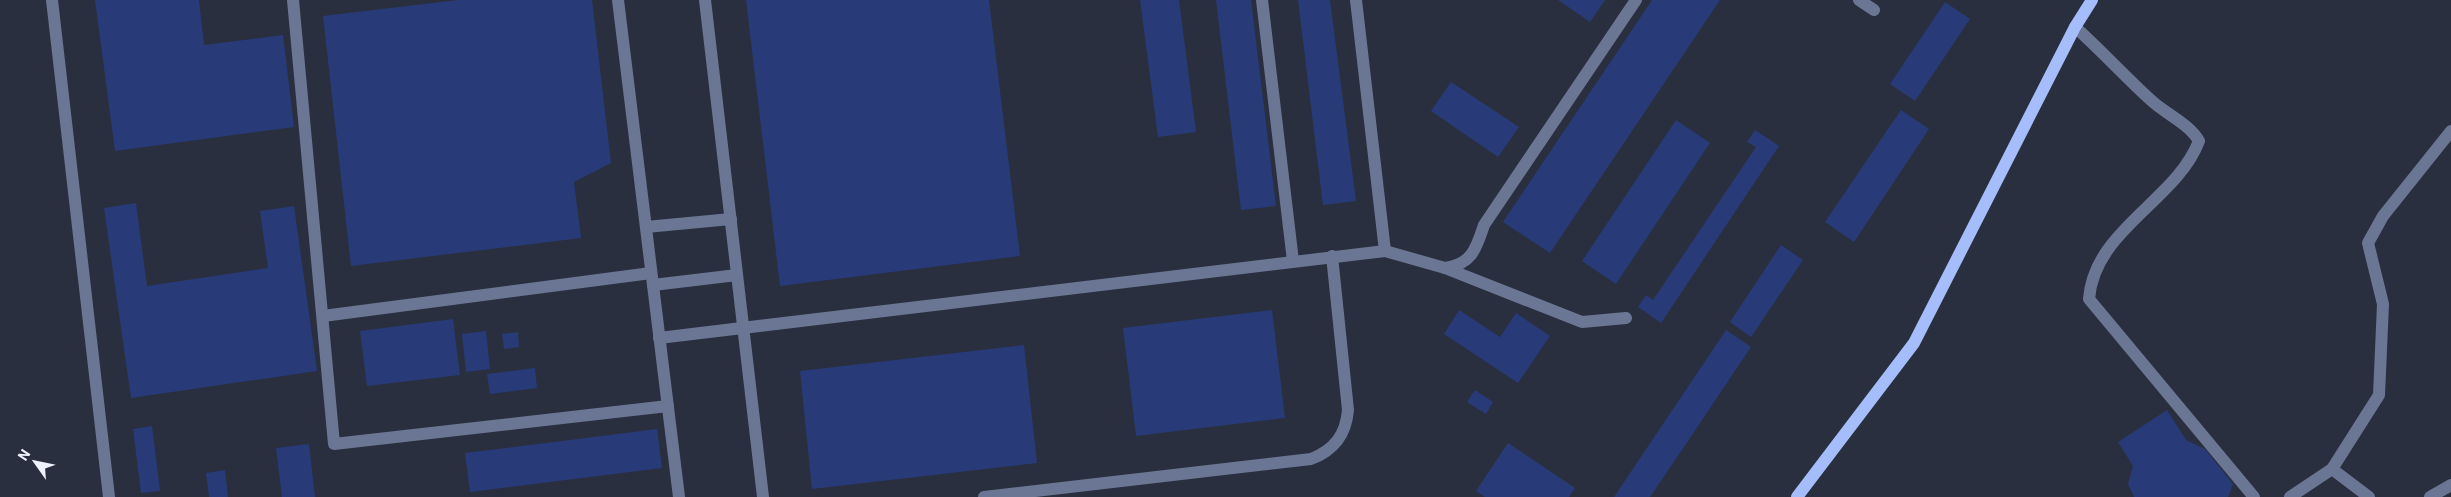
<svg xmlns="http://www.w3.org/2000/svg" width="2451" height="497" viewBox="0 0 2451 497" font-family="Roboto,sans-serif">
<rect width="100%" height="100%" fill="#292f3e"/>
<g fill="#283b78">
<polygon points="95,0 199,0 204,45 283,35 294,127 115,151"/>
<polygon points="458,0 592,0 611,163 574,182 581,238 351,266 323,16"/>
<polygon points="746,0 989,0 1020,256 780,286"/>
<polygon points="1140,0 1179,0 1196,132 1158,137"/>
<polygon points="1216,0 1251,0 1276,206 1241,210"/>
<polygon points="1298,0 1330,0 1356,201 1323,205"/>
<polygon points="1558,0 1605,0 1590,22"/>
<polygon points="1652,0 1720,0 1550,253 1503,222"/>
<polygon points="1945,2 1970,19 1915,101 1890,84"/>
<polygon points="1451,82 1519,127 1498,157 1431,111"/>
<polygon points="1901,110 1929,129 1854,242 1825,222"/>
<polygon points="1676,120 1710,143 1616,284 1582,261"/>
<polygon points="1755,130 1779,146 1661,323 1638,307 1646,295 1653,300 1756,147 1747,142"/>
<polygon points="136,203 147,286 268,268 260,211 294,206 317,371 131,398 104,208"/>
<polygon points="1781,245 1803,260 1751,337 1730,322"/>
<polygon points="1272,310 1285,418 1136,436 1123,328"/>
<polygon points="1459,310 1500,337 1516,313 1550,336 1518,383 1444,334"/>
<polygon points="453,319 460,375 367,386 360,331"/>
<polygon points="1726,330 1751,347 1688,441 1650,497 1614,497"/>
<polygon points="486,331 490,369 466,372 462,334"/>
<polygon points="518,332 519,347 504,349 502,334"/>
<polygon points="1024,345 1037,463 812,489 800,371"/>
<polygon points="535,368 537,388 490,394 487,374"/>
<polygon points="1475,390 1493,402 1486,414 1467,402"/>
<polygon points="2167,410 2186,440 2205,449 2233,484 2228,497 2134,497 2128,484 2133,466 2118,442"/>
<polygon points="152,426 160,491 141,493 133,429"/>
<polygon points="657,429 662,468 470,492 465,453"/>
<polygon points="1508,443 1575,488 1569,497 1485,497 1476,491"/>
<polygon points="309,444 315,497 282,497 276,448"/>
<polygon points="225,470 228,497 209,497 206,473"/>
</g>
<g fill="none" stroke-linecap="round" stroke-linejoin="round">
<g stroke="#6b7694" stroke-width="12">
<polyline points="52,0 109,497"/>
<polyline points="293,0 334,444 668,406"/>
<polyline points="618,0 679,497"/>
<polyline points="705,0 763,497"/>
<polyline points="1262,0 1293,261"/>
<polyline points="1859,0 1874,10"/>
<path d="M2075,27C2102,51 2126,78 2153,102C2168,115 2189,124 2199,141C2176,201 2094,230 2089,299L2254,497"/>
<polyline points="646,227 731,219"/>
<polyline points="1385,251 1445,268 1582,322 1626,318"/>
<path d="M1445,268C1472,264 1476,249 1484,225L1636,0"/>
<polyline points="653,285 737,275"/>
<polyline points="323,316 651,273"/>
<polyline points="659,338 1385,251 1356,0"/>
<polyline points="2332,469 2369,497"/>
<path d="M984,497L1311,459C1335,450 1346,434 1348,410L1332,256"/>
<polyline points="2290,497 2332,469 2379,395 2383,304 2368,243 2383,216 2451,131"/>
<polyline points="2430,497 2451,485"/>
</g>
<polyline stroke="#a5bdfa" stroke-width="12" points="1797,497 1914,343 2075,27 2092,0"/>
</g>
<g transform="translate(35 462) rotate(303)" stroke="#292f3e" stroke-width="4" paint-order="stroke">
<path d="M0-4L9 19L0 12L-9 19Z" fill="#eef2fc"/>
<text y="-8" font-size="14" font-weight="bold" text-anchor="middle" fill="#eef2fc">N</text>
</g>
</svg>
